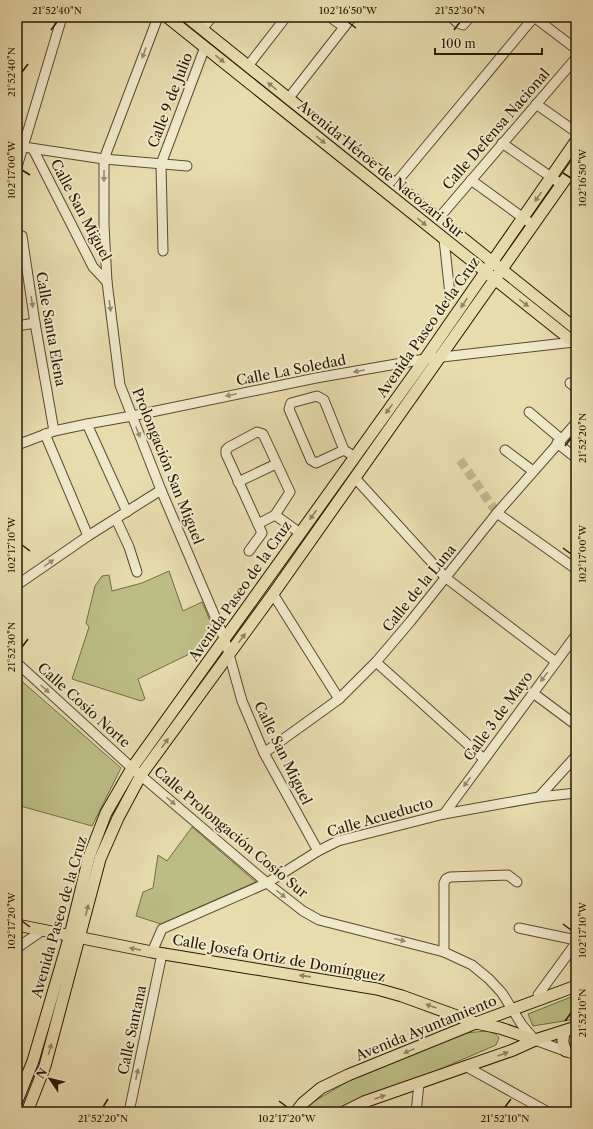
<svg xmlns="http://www.w3.org/2000/svg" width="593" height="1129" viewBox="0 0 593 1129" font-family="'Libre Caslon Text',serif">
<rect width="100%" height="100%" fill="#e8dcaf"/>
<filter id="stains"><feTurbulence type="fractalNoise" baseFrequency=".005" numOctaves="4"/><feColorMatrix values="0 0 0 0 .2 0 0 0 0 .09 0 0 0 0 .02 0 0 0 .5 -.17"/></filter>
<radialGradient id="worn" r=".72"><stop offset=".6" stop-color="#630" stop-opacity="0"/><stop offset="1" stop-color="#630" stop-opacity=".3"/></radialGradient>
<g fill="#bdbe86" stroke="#736c45">
<polygon points="169,571 183,611 202,602 216,635 208,645 138,679 145,699 141,701 72,679 89,627 86,623 95,586 102,576 109,575 112,591 142,583"/>
<polygon points="17,677 121,768 92,826 17,805"/>
<polygon points="192,827 256,882 161,924 136,916 143,892 153,888 158,855 167,861"/>
<polygon points="576,995 576,1019 533,1026 528,1014"/>
<polygon points="487,1031 496,1034 499,1038 496,1045 413,1081 381,1090 347,1104 333,1112 302,1112 308,1105 352,1079 465,1033"/>
</g>
<g fill="none" stroke-linecap="round" stroke-linejoin="round">
<polyline stroke="#c2b58d" stroke-width="9" stroke-dasharray="9 4.5" stroke-linecap="butt" points="460,460 497,513"/>
<defs>
<g id="minor">
<polyline points="158,17 104,159 104,225 107,282 120,385 161,490 225,640 242,701 264,753 318,851"/>
<polyline points="330,17 344,27"/>
<polyline points="451,17 458,23 463,25 470,17"/>
<polyline points="534,17 576,49"/>
<polyline points="202,29 212,17"/>
<polyline points="248,66 286,17"/>
<polyline points="288,99 352,17"/>
<polyline points="536,104 576,132"/>
<polyline points="502,143 561,184"/>
<polyline points="17,146 104,159 187,166"/>
<polyline points="33,149 93,267 107,282"/>
<polyline points="17,167 62,17"/>
<polyline points="471,180 533,225"/>
<polyline points="395,184 534,17"/>
<polyline points="438,219 576,58"/>
<polyline points="17,235 22,236 35,323 54,431"/>
<polyline points="444,239 450,295"/>
<polyline points="163,251 161,164 205,47"/>
<polyline points="17,326 35,323"/>
<polyline points="570,383 576,388"/>
<polyline points="529,412 561,439"/>
<polyline points="87,424 127,512"/>
<polyline points="45,434 88,536"/>
<polyline points="557,443 576,458"/>
<polyline points="17,445 54,431 87,424 132,416 316,378 425,359 574,342"/>
<polyline points="344,450 316,463 311,460 289,409 291,403 317,396 324,400 344,450 355,457"/>
<polyline points="505,450 533,471"/>
<polyline points="355,478 446,578 556,662"/>
<polyline points="238,482 276,464"/>
<polyline points="497,513 576,569"/>
<polyline points="116,519 129,547 137,572"/>
<polyline points="258,524 275,515"/>
<polyline points="249,551 262,533 226,454 226,450 229,447 257,432 263,434 290,492 275,515 300,533"/>
<polyline points="17,585 88,536 161,490"/>
<polyline points="273,594 339,699"/>
<polyline points="376,662 484,759"/>
<polyline points="17,663 132,768 267,883 303,911 319,920 444,952 472,965 489,979 502,993 522,1025 535,1040 576,1055"/>
<polyline points="533,693 576,725"/>
<polyline points="264,753 339,699 376,662 410,622 497,513 576,423"/>
<polyline points="539,797 576,756"/>
<polyline points="444,814 576,635"/>
<polyline points="519,928 576,940"/>
<polyline points="17,948 43,930"/>
<polyline points="152,952 162,929 267,883 318,851 338,841 444,814 539,797 576,793"/>
<polyline points="444,952 444,883 446,879 450,877 508,875 517,882"/>
<polyline points="538,995 576,943"/>
<polyline points="467,1067 548,1112"/>
<polyline points="129,1112 162,954"/>
<polyline points="416,1112 419,1084"/>
</g>
<g id="major">
<polyline points="167,17 576,344"/>
<polyline points="187,17 576,329"/>
<polyline points="17,925 152,952 377,989 402,996 476,1023 500,1028 535,1040"/>
<path d="M565,1031C562,1039 562,1043 566,1051"/>
<polyline points="17,1101 33,1061 70,935 89,857 106,813 132,768 425,359 576,141"/>
<polyline points="27,1112 45,1066 100,859 118,818 141,775 273,594 576,164"/>
<polyline points="296,1112 303,1103 321,1088 348,1075 476,1023 576,986"/>
<polyline points="344,1112 364,1102 513,1050 535,1040 576,1027"/>
</g>
</defs>
<use href="#minor" stroke="#594a2f" stroke-width="11"/>
<use href="#major" stroke="#291904" stroke-width="13"/>
<use href="#minor" stroke="#f0e8cb" stroke-width="9"/>
<use href="#major" stroke="#e8dcaf" stroke-width="11"/>
</g>
<defs><path id="oneway-solid" d="M-6-.8H1V-3.2L6.5 0L1 3.2V.8H-6Z"/></defs>
<g fill="#968b71">
<use href="#oneway-solid" transform="translate(144 53) rotate(111)"/>
<use href="#oneway-solid" transform="translate(104 176) rotate(90)"/>
<use href="#oneway-solid" transform="translate(32 302) rotate(81)"/>
<use href="#oneway-solid" transform="translate(110 306) rotate(82)"/>
<use href="#oneway-solid" transform="translate(359 371) rotate(170)"/>
<use href="#oneway-solid" transform="translate(231 395) rotate(168)"/>
<use href="#oneway-solid" transform="translate(138 432) rotate(68)"/>
<use href="#oneway-solid" transform="translate(49 563) rotate(-35)"/>
<use href="#oneway-solid" transform="translate(544 677) rotate(127)"/>
<use href="#oneway-solid" transform="translate(45 689) rotate(42)"/>
<use href="#oneway-solid" transform="translate(467 782) rotate(126)"/>
<use href="#oneway-solid" transform="translate(171 801) rotate(41)"/>
<use href="#oneway-solid" transform="translate(281 894) rotate(37)"/>
<use href="#oneway-solid" transform="translate(400 940) rotate(14)"/>
<use href="#oneway-solid" transform="translate(137 1074) rotate(-78)"/>
</g>
<g fill="#928462">
<use href="#oneway-solid" transform="translate(220 59) rotate(39)"/>
<use href="#oneway-solid" transform="translate(272 86) rotate(-141)"/>
<use href="#oneway-solid" transform="translate(321 140) rotate(39)"/>
<use href="#oneway-solid" transform="translate(538 197) rotate(125)"/>
<use href="#oneway-solid" transform="translate(422 222) rotate(39)"/>
<use href="#oneway-solid" transform="translate(464 303) rotate(124)"/>
<use href="#oneway-solid" transform="translate(524 303) rotate(38)"/>
<use href="#oneway-solid" transform="translate(389 409) rotate(126)"/>
<use href="#oneway-solid" transform="translate(313 515) rotate(126)"/>
<use href="#oneway-solid" transform="translate(242 638) rotate(-54)"/>
<use href="#oneway-solid" transform="translate(165 743) rotate(-54)"/>
<use href="#oneway-solid" transform="translate(87 910) rotate(-76)"/>
<use href="#oneway-solid" transform="translate(135 949) rotate(-169)"/>
<use href="#oneway-solid" transform="translate(305 976) rotate(-172)"/>
<use href="#oneway-solid" transform="translate(431 1006) rotate(-160)"/>
<use href="#oneway-solid" transform="translate(50 1049) rotate(-75)"/>
<use href="#oneway-solid" transform="translate(409 1051) rotate(158)"/>
<use href="#oneway-solid" transform="translate(503 1054) rotate(-20)"/>
<use href="#oneway-solid" transform="translate(380 1097) rotate(-19)"/>
</g>
<path fill="none" stroke="#291904" stroke-width="1.5" d="M348,22L356,28M51,30L57,22M454,30L460,22M22,72L28,64M22,170L30,175M563,173L571,178M565,446L571,438M22,545L30,551M563,548L571,554M22,647L28,639M22,921L30,927M563,924L571,930M565,1021L571,1013M279,1101L287,1107M103,1107L108,1099M505,1107L511,1099"/>
<g text-anchor="middle" stroke-width="4" stroke-linejoin="round" paint-order="stroke">
<g font-size="14" fill="#291904" stroke="#f0e8cb">
<text transform="translate(170 100) rotate(-69)" y="5">Calle 9 de Julio</text>
<text transform="translate(496 129) rotate(-49)" y="5">Calle Defensa Nacional</text>
<text transform="translate(381 169) rotate(39)" y="5">Avenida Héroe de Nacozari Sur</text>
<text transform="translate(81 210) rotate(62)" y="5">Calle San Miguel</text>
<text transform="translate(428 327) rotate(-55)" y="5">Avenida Paseo de la Cruz</text>
<text transform="translate(51 329) rotate(80)" y="5">Calle Santa Elena</text>
<text transform="translate(291 370) rotate(-11)" y="5">Calle La Soledad</text>
<text transform="translate(168 466) rotate(68)" y="5">Prolongación San Miguel</text>
<text transform="translate(419 588) rotate(-51)" y="5">Calle de la Luna</text>
<text transform="translate(240 591) rotate(-55)" y="5">Avenida Paseo de la Cruz</text>
<text transform="translate(84 705) rotate(42)" y="5">Calle Cosío Norte</text>
<text transform="translate(498 716) rotate(-54)" y="5">Calle 3 de Mayo</text>
<text transform="translate(283 753) rotate(64)" y="5">Calle San Miguel</text>
<text transform="translate(380 817) rotate(-16)" y="5">Calle Acueducto</text>
<text transform="translate(231 832) rotate(40)" y="5">Calle Prolongación Cosío Sur</text>
<text transform="translate(59 917) rotate(-74)" y="5">Avenida Paseo de la Cruz</text>
<text transform="translate(279 958) rotate(10)" y="5">Calle Josefa Ortiz de Domínguez</text>
<text transform="translate(426 1028) rotate(-22)" y="5">Avenida Ayuntamiento</text>
<text transform="translate(132 1030) rotate(-78)" y="5">Calle Santana</text>
</g>
</g>
<rect width="593" height="1129" fill="none" stroke="#e8dcaf" stroke-width="44"/>
<g transform="translate(50 1079) rotate(305)" stroke="#f0e8cb" stroke-width="3" paint-order="stroke">
<path d="M0-3L7 15L0 10L-7 15Z" fill="#291904"/>
<text y="-6" font-size="11" font-weight="bold" text-anchor="middle" fill="#291904">N</text>
</g>
<path d="M435 48v6h107v-6" fill="none" stroke="#291904" stroke-width="2"/>
<text x="441" y="48" font-size="12" fill="#291904" stroke="#f0e8cb" stroke-width="3" paint-order="stroke">100 m</text>
<rect x="22" y="22" width="549" height="1085" fill="none" stroke="#291904" stroke-width="1.5"/>
<g font-size="10" text-anchor="middle" fill="#291904">
<text x="57" y="14">21°52'40"N</text>
<text x="348" y="14">102°16'50"W</text>
<text x="460" y="14">21°52'30"N</text>
<text transform="translate(11 72) rotate(-90)" y="4">21°52'40"N</text>
<text transform="translate(11 170) rotate(-90)" y="4">102°17'00"W</text>
<text transform="translate(582 178) rotate(-90)" y="4">102°16'50"W</text>
<text transform="translate(582 438) rotate(-90)" y="4">21°52'20"N</text>
<text transform="translate(11 545) rotate(-90)" y="4">102°17'10"W</text>
<text transform="translate(582 554) rotate(-90)" y="4">102°17'00"W</text>
<text transform="translate(11 647) rotate(-90)" y="4">21°52'30"N</text>
<text transform="translate(11 921) rotate(-90)" y="4">102°17'20"W</text>
<text transform="translate(582 930) rotate(-90)" y="4">102°17'10"W</text>
<text transform="translate(582 1013) rotate(-90)" y="4">21°52'10"N</text>
<text x="103" y="1122">21°52'20"N</text>
<text x="287" y="1122">102°17'20"W</text>
<text x="505" y="1122">21°52'10"N</text>
</g>
<rect width="100%" height="100%" filter="url(#stains)"/>
<rect width="100%" height="100%" fill="url(#worn)"/>
</svg>
